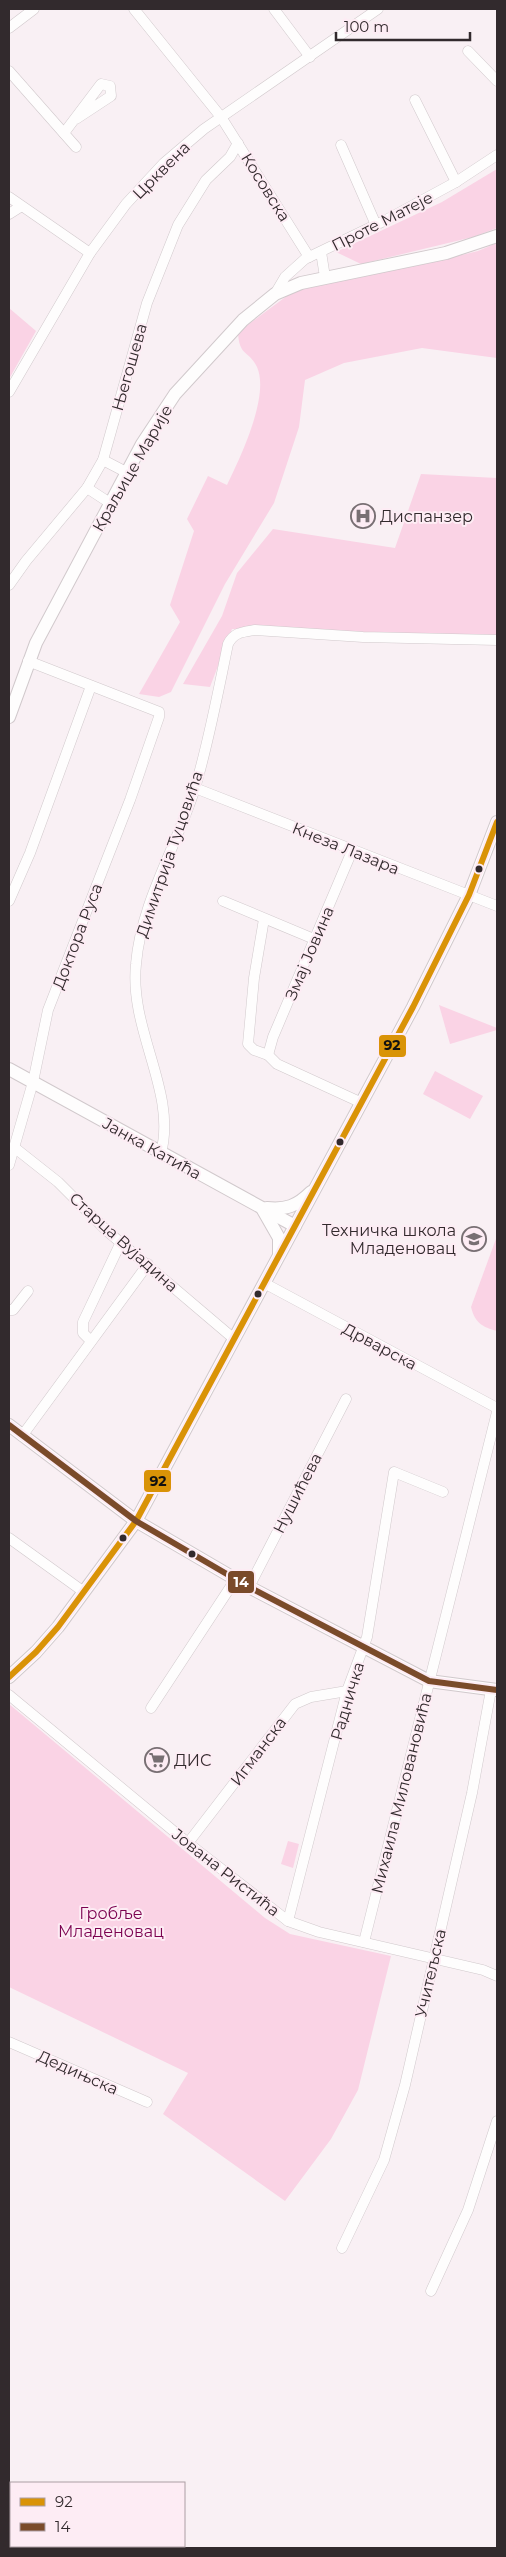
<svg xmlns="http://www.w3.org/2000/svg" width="506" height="2557" viewBox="0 0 506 2557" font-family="Montserrat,sans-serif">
<rect width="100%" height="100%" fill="#f9f0f4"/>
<g fill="#fad3e5">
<polygon points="497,169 497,228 473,237 361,264 336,252 442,202"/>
<path d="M497,243V358L422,348L344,363L305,380L299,427L274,503L225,584L171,692L159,697L139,694L180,622L170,605L194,531L187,519L208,476L227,485C240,458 270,396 257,367C249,350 239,357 238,332L295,290L437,261L478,251Z"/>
<polygon points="9,308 36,331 9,379"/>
<polygon points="421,474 497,478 496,637 232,629 210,687 183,684 222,616 237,573 273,529 395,548"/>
<polygon points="439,1005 497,1028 497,1030 450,1044"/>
<polygon points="435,1071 483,1096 470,1119 423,1094"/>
<path d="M497,1236V1331C482,1327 475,1323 471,1307Z"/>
<polygon points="9,1704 265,1918 290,1934 391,1956 358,2090 331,2139 285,2201 163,2114 188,2073 9,1987"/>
<polygon points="288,1841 299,1844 293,1868 281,1864"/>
</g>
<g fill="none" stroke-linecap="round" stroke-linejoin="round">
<defs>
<g id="minor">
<polyline points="134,9 221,117 309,257"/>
<polyline points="274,9 310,57"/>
<polyline points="9,28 34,9"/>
<polyline points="468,51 497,81"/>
<polyline points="9,71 76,147"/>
<polyline points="415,100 456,182"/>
<polyline points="64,133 101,84 110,86 111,96 76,119"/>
<polyline points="341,145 376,225"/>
<polyline points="9,197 90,253"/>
<polyline points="9,214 20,207"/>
<polyline points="321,252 325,277"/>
<polyline points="275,294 285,277 305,259 386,220 456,182 497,155"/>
<polyline points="9,392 90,253 126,204 164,163 204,129 378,9"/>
<polyline points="103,460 126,472"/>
<polyline points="87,488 110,503"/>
<polyline points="9,585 26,561 87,488 103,460 147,303 178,225 206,180 230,157 238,143"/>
<polyline points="195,788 497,906"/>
<polyline points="9,901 30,853 91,686"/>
<polyline points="223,901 314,939"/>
<polyline points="264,919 254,978 248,1044 254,1050 268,1055 277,1064 362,1103"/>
<polyline points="268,1055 273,1037 352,851"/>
<polyline points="15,1148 58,1182 107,1231 233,1338"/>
<path d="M161,1153C177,1091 129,1031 136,964C141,902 177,846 195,788C209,741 218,692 228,644C234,632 243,632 255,630L363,637L497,640"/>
<polyline points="9,1165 33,1082 48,1010 130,800 159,717 159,712 28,661"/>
<polyline points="264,1283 497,1408"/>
<polyline points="9,1310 13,1310 28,1291"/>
<polyline points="91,1341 83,1333 83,1322 121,1242"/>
<polyline points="22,1436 148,1264"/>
<polyline points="9,1538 84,1592"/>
<polyline points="249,1587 346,1399"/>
<polyline points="9,1695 188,1843 288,1921 319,1932 483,1970 497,1976"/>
<polyline points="151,1708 235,1580"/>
<polyline points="188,1843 295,1704 311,1697 347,1691"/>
<polyline points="288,1921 347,1691 367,1637 394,1472 443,1492"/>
<polyline points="364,1942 497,1412"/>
<polyline points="9,2042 147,2102"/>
<polyline points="342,2248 384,2160 405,2085 472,1793 491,1690"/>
<polyline points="431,2291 468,2210 497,2121"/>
</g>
<g id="tertiary">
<polyline points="9,717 36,643 142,444 175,394 243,320 275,294 301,283 446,253 497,236"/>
<polyline points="9,1069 295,1226"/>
<path d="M267,1208C286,1210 297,1206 311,1192"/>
<polyline points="263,1210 279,1238 279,1253"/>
<polyline points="9,1425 136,1521 249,1587 429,1681 497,1690"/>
<polyline points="9,1677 36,1652 58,1627 136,1521 413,1007 469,895 497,822"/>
</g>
</defs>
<use href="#minor" stroke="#d1c9cc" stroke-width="11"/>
<use href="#tertiary" stroke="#d1c9cc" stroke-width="14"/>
<use href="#minor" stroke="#fefdfd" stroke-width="10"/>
<use href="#tertiary" stroke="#fefdfd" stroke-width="12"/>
<defs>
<polyline id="bus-1" points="9,1677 36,1652 58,1627 136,1521 413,1007 469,895 497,822"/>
<polyline id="bus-2" points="9,1425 136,1521 249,1587 429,1681 497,1690"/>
</defs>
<use href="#bus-1" stroke="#fdecf4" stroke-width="10"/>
<use href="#bus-2" stroke="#fdecf4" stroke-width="10"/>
<use href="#bus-1" stroke="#d99307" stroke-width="6"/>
<use href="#bus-2" stroke="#7a4b2a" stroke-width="6"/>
</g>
<defs>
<symbol id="hospital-ring" viewBox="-11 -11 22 22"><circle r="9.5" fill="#fdecf4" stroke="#786f73" stroke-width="1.5"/><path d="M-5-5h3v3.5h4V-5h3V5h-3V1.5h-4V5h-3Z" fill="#786f73"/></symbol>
<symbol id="school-ring" viewBox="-11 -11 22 22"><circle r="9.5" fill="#fdecf4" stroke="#786f73" stroke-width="1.5"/><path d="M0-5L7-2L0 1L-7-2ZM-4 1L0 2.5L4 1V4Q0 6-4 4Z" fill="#786f73"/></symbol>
<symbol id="supermarket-ring" viewBox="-11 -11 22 22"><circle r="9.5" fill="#fdecf4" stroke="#786f73" stroke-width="1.5"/><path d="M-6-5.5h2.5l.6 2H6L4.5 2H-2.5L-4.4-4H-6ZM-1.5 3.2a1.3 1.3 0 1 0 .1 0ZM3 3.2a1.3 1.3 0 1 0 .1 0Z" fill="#786f73"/></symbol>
</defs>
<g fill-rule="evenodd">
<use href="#hospital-ring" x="349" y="502" width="28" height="28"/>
<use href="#school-ring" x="460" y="1225" width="28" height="28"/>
<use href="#supermarket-ring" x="143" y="1746" width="28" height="28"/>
</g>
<g fill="#322a2d" stroke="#fdecf4" stroke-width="2">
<circle cx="479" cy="869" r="4.5"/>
<circle cx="340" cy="1142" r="4.5"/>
<circle cx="258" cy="1294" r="4.5"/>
<circle cx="123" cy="1538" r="4.5"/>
<circle cx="192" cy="1554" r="4.5"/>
</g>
<g text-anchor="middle" stroke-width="4" stroke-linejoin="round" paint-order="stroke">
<g font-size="16" fill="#322a2d" stroke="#fdecf4">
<text transform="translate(161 170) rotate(-45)" y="6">Црквена</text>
<text transform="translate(266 187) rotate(58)" y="6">Косовска</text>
<text transform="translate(382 221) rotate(-27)" y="6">Проте Матеје</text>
<text transform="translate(129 367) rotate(-74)" y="6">Његошева</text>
<text transform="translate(132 468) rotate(-60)" y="6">Краљице Марије</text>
<text transform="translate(346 848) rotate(22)" y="6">Кнеза Лазара</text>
<text transform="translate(169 854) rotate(-71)" y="6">Димитрија Туцовића</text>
<text transform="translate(77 936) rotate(-69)" y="6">Доктора Руса</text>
<text transform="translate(309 953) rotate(-67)" y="6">Змај Јовина</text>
<text transform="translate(152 1148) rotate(29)" y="6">Јанка Катића</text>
<text transform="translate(124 1242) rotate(42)" y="6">Старца Вујадина</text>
<text transform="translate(380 1346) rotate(28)" y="6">Дрварска</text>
<text transform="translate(297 1493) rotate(-63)" y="6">Нушићева</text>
<text transform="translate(347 1701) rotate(-73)" y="6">Радничка</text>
<text transform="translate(258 1751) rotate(-53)" y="6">Игманска</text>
<text transform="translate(401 1793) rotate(-76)" y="6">Михаила Миловановића</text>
<text transform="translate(226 1872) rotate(38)" y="6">Јована Ристића</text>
<text transform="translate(430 1973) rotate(-77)" y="6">Учитељска</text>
<text transform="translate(78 2072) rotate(24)" y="6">Дедињска</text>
</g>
<g font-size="16" fill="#322a2d" stroke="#fdecf4" text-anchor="start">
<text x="380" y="522">Диспанзер</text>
<text x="456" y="1236" text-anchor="end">Техничка школа<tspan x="456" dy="18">Младеновац</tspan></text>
<text x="174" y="1766">ДИС</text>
</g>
<g font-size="16" fill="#7b0250" stroke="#fdecf4">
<text x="111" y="1919">Гробље<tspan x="111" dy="18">Младеновац</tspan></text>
</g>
</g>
<g stroke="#fdecf4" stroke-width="2">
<rect x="378" y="1034" width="29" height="24" rx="5" fill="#d99307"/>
<rect x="143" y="1469" width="29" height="24" rx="5" fill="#d99307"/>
<rect x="227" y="1570" width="28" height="24" rx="5" fill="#7a4b2a"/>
</g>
<g font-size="14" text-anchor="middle" font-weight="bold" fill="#fff">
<text x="241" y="1587">14</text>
</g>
<g font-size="14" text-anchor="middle" font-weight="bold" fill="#111">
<text x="392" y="1050">92</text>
<text x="158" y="1486">92</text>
</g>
<rect width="506" height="2557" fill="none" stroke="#322a2d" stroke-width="20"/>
<rect x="10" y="2482" width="175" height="65" fill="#fdecf4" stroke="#ac9ea4"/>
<rect x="20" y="2498" width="25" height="8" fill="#d99307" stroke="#ac9ea4"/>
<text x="55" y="2507" font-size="15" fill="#322a2d">92</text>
<rect x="20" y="2523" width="25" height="8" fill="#7a4b2a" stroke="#ac9ea4"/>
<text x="55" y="2532" font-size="15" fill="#322a2d">14</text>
<path d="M336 32v8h134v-8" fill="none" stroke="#322a2d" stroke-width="2.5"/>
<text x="344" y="32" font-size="15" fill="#322a2d" stroke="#fdecf4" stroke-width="4" paint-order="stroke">100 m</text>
</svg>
